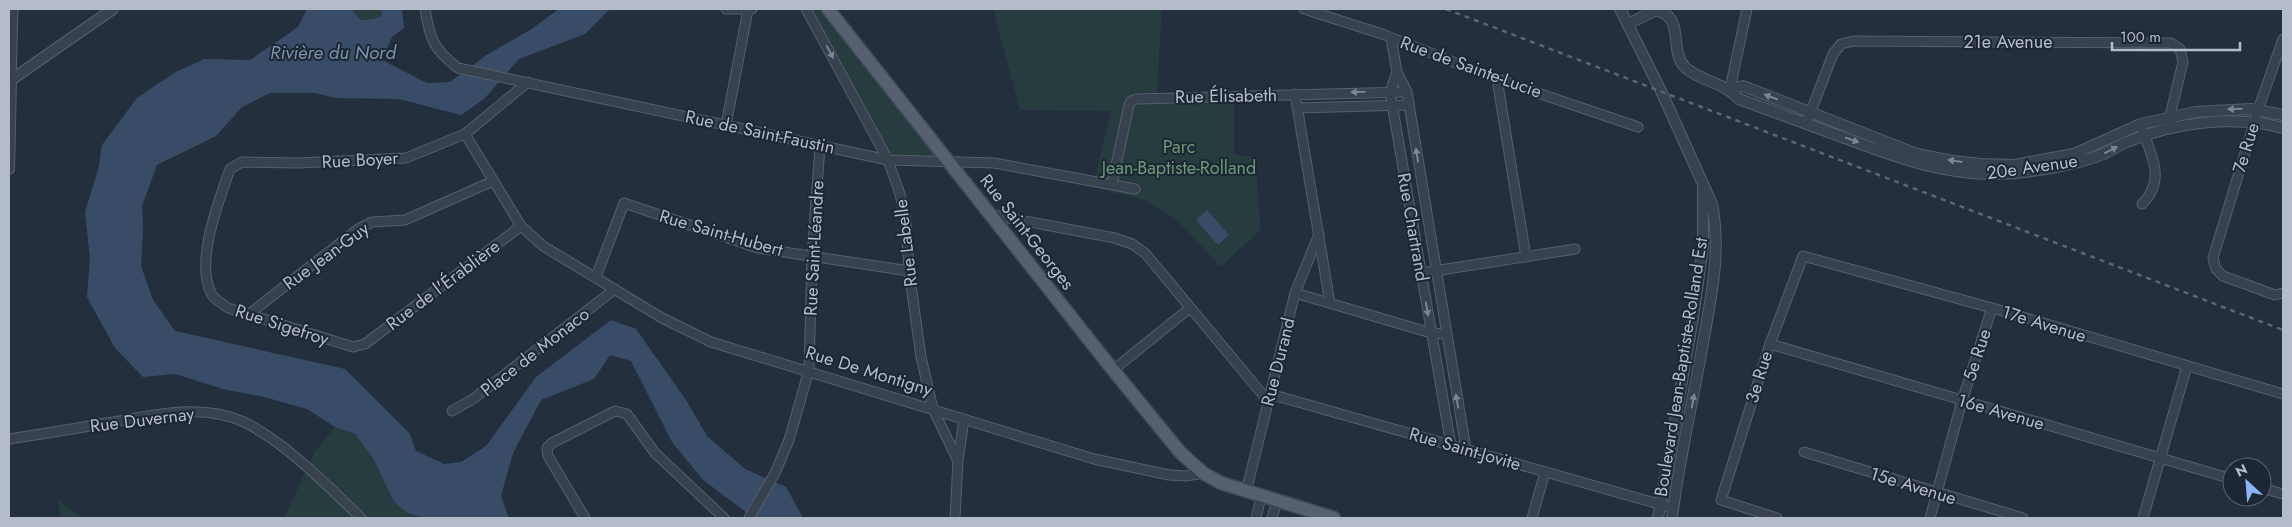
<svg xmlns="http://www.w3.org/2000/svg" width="2292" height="527" viewBox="0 0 2292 527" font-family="Jost,sans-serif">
<rect width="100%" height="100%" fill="#242f3e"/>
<g fill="#263c3f">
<polygon points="351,9 381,9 382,15 374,19 361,20"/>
<polygon points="811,9 823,9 949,162 888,160"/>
<polygon points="993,9 1162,9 1156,103 1234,102 1234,154 1255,157 1261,229 1221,267 1175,218 1141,199 1093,187 1111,111 1020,110"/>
<polygon points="335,427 355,434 373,458 394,502 407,513 425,518 284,518 315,451"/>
<polygon points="58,500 83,518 61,518"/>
</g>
<g fill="#394c67">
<polygon points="307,9 351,9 361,20 374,19 382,15 381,9 402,9 404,28 392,37 382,60 427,83 450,82 488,54 530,30 559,9 610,9 585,34 519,59 484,99 461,115 399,99 336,98 315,93 270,93 242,107 216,136 157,165 142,206 143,229 141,266 153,300 175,331 345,369 410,434 416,451 444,464 461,462 486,446 536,377 611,320 636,329 686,400 707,436 745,469 786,487 803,518 754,518 703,480 672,442 631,361 610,355 594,379 541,400 513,453 501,496 509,518 425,518 407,513 394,502 373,458 355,434 335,427 307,409 264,397 223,389 175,374 143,377 115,348 87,297 90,259 85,212 98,170 102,145 137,98 174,73 204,59 250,60 298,27"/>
<polygon points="1207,210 1229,235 1218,245 1196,220"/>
</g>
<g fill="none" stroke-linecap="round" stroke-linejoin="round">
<defs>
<g id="minor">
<path d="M425,9C430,39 433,49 458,68L888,160L994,163L1135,189"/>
<polyline points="726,9 752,9"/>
<polyline points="806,9 888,160 900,194 906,221 909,271 921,357 933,409 958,461 955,518"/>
<polyline points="1304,9 1382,34 1497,79 1638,127"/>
<polyline points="1391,38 1397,72 1407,92 1466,449"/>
<polyline points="2283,39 2258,110 2213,258 2216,269 2223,276 2275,295 2283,293"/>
<polyline points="1397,72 1390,92 1451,445"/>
<polyline points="1497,79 1526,257"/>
<polyline points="9,82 11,80 13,9"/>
<polyline points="1730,89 1747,9"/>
<polyline points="1295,94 1330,303"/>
<polyline points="1297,108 1409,105"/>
<polyline points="1806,124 1833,54 1841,44 1853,41 2171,43 2180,49 2183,62 2170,116 2170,123"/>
<polyline points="726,125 748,10"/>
<polyline points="465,134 521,226 543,246 662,318 711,342 1094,459 1169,475 1186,476 1203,473"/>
<polyline points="1112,184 1129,105 1131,101 1136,99 1407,92"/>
<path d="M2142,204C2166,180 2152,157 2142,129"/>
<polyline points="993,215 1115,238 1132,244 1145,253 1268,401"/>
<path d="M521,226L365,344L353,347L228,308C223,304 213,299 211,293C195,261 219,201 230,169L242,162L298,163L406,158L465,134L528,82"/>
<polyline points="1421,273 1575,249"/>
<polyline points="596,277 624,203 758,248 909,271"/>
<polyline points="1295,293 1431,333 1446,334"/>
<polyline points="248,315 358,229 372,222 405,220 493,181"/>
<polyline points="1770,344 2232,479"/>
<polyline points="1113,370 1190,308"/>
<polyline points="1270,394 1673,508"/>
<polyline points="452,411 473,399 615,289"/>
<path d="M9,439C41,434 74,429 106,423C151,416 201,402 244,422C285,442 328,486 361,518"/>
<polyline points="1804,452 2023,518"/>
<polyline points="958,461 964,419"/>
<polyline points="2262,488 2283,494"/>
<polyline points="1246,492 1295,293 1319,234"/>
<polyline points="585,518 548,456 547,448 552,443 615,411 627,414 655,453 724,518"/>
<polyline points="749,518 775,473 789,440 809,370 812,257 820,146"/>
<polyline points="1256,518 1261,497"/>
<polyline points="1272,518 1277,501"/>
<polyline points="1532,518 1545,472"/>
<polyline points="1777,518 1721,500 1770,344 1803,256 1999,310 2283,394"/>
<polyline points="1930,518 1962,401 1992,308"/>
<polyline points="2143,518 2187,366"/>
</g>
<g id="tertiary">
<path d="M1620,9L1662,93L1712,204C1721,249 1712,293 1704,337C1694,397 1679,458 1672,518"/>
<path d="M1649,9C1690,13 1666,50 1686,68C1702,82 1724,82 1739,99C1774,112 1810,125 1845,138C1901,159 1954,179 2015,173C2044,170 2076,165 2103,154C2112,150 2119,145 2127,142C2175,122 2233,115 2283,128"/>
<polyline points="1628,24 1656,10"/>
<polyline points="1730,89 1743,86 1917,154 1952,161 1981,164 2014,165 2074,154 2141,124 2195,112 2251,109 2283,115"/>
<polyline points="9,169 11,80 113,9"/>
<polyline points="1658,518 1693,318 1703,247 1703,189"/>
</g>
<polyline id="primary" points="828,9 1113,370 1180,452 1203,473 1221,483 1334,518"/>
</defs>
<use href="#minor" stroke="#565f6c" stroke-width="11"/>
<use href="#tertiary" stroke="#565f6c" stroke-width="12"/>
<use href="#primary" stroke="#414a57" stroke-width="15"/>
<use href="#minor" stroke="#38414e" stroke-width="9"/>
<use href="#tertiary" stroke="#38414e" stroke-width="10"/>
<use href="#primary" stroke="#56606e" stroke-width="12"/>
<polyline stroke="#5a6575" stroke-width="2.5" stroke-dasharray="5 5" stroke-linecap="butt" points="1446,9 2283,330"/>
</g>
<defs><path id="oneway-solid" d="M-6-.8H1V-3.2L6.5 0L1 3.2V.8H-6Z" transform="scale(1.25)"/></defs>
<g fill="#7c8592">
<use href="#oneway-solid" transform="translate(830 52) rotate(62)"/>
<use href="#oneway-solid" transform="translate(1358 92) rotate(178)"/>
<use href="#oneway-solid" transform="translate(1771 97) rotate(-159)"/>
<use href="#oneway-solid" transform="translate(2235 109) rotate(178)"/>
<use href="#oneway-solid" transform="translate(1852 140) rotate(20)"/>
<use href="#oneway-solid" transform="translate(2111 150) rotate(-27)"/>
<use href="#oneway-solid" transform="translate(1417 155) rotate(-99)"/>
<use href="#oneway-solid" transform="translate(1955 161) rotate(-172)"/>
<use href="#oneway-solid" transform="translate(1427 309) rotate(80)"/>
<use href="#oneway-solid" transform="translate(1457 401) rotate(-100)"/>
<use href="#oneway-solid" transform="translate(1693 401) rotate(-80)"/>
</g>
<g text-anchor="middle" stroke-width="4" stroke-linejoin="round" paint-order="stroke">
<g font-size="18" fill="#b4bcc9" stroke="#1d2633">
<text x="2008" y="48">21e Avenue</text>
<text transform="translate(1471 67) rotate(20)" y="6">Rue de Sainte-Lucie</text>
<text transform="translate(1226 96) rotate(-1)" y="6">Rue Élisabeth</text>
<text transform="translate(760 132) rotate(12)" y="6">Rue de Saint-Faustin</text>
<text transform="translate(2246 148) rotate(-73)" y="6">7e Rue</text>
<text transform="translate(360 160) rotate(-3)" y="6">Rue Boyer</text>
<text transform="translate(2032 167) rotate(-8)" y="6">20e Avenue</text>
<text transform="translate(1413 227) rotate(80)" y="6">Rue Chartrand</text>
<text transform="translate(1027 232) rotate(52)" y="6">Rue Saint-Georges</text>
<text transform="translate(721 233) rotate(16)" y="6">Rue Saint-Hubert</text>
<text transform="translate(906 243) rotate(-97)" y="6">Rue Labelle</text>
<text transform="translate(814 248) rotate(-87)" y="6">Rue Saint-Léandre</text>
<text transform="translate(326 256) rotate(-36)" y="6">Rue Jean-Guy</text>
<text transform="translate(443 285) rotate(-37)" y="6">Rue de l'Érablière</text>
<text transform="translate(2044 324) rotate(17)" y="6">17e Avenue</text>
<text transform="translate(282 325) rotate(18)" y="6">Rue Sigefroy</text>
<text transform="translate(535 352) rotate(-38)" y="6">Place de Monaco</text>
<text transform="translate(1977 355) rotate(-72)" y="6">5e Rue</text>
<text transform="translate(1278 362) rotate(-76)" y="6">Rue Durand</text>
<text transform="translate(1681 367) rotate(-81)" y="6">Boulevard Jean-Baptiste-Rolland Est</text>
<text transform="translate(869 371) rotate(17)" y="6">Rue De Montigny</text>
<text transform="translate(1759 377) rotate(-73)" y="6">3e Rue</text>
<text transform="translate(2001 412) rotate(16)" y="6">16e Avenue</text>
<text transform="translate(142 420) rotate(-7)" y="6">Rue Duvernay</text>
<text transform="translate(1465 449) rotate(16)" y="6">Rue Saint-Jovite</text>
<text transform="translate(1913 486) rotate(17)" y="6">15e Avenue</text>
</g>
<g font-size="18" fill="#6b9a76" stroke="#1d2633">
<text x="1179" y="153">Parc<tspan x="1179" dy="21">Jean-Baptiste-Rolland</tspan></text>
</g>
<g font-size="19" font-style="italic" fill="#7c92b1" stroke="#1d2633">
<text x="333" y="59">Rivière du Nord</text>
</g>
</g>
<rect width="2292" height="527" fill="none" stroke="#b4bcc9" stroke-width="20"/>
<g transform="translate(2247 482) rotate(334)"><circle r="24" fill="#1d2633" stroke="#59626f"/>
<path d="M0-4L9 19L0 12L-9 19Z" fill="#8ab4f8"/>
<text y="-8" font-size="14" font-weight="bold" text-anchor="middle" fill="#b4bcc9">N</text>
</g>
<path d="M2112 42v8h128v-8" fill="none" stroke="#b4bcc9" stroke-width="2.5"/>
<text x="2120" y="42" font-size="15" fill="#b4bcc9" stroke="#1d2633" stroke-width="4" paint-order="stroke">100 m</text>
</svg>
